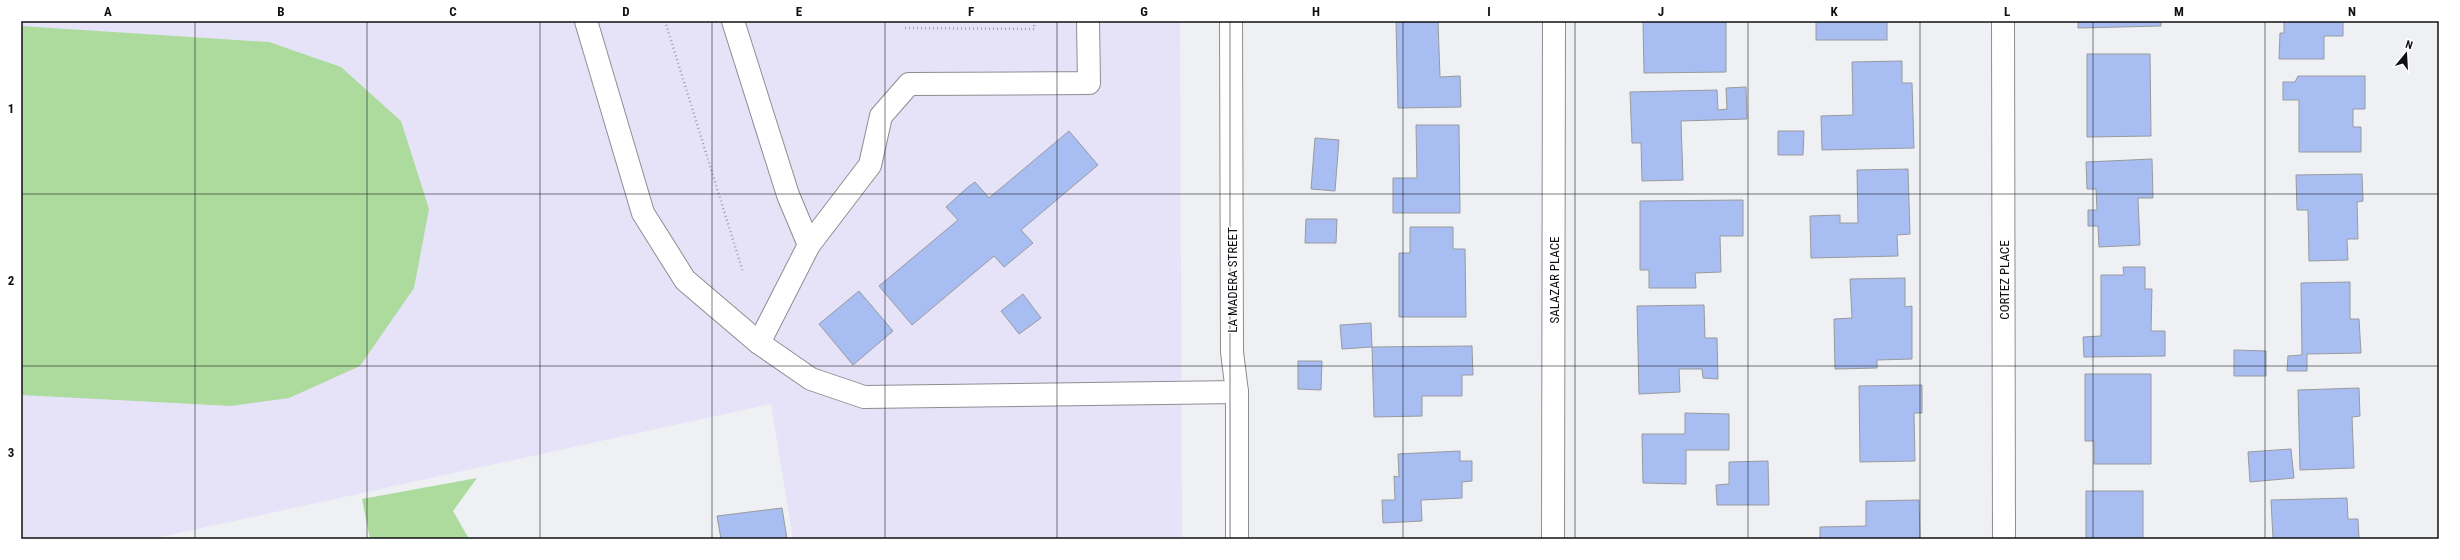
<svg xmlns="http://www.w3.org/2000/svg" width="2460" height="560" viewBox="0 0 2460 560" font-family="'Roboto Condensed',sans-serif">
<rect width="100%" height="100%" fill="#eef0f4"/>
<polygon fill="#e6e3f9" points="21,21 1180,21 1182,539 793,539 771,404 151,539 21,539"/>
<g fill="#acdb9d">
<polygon points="21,26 269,42 341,67 401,121 429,209 414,288 360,366 289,398 231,406 21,395"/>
<polygon points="477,478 453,511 469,539 370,539 362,499"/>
</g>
<g fill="#a8bef2" stroke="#999a9e">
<polygon points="1438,21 1440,77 1460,76 1461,107 1398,108 1396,22"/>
<polygon points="1643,21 1726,21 1726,72 1644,73"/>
<rect x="1816" y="21" width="71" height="19"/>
<polygon points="2078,21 2161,21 2161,26 2078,28"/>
<polygon points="2284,21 2343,21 2343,36 2324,36 2324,59 2279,59 2280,33 2284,33"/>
<polygon points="2087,54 2150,54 2151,136 2087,137"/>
<polygon points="1902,61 1902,83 1912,83 1914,148 1822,150 1821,116 1853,115 1852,62"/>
<polygon points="2298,76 2365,76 2365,109 2353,109 2353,127 2361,127 2361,152 2299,152 2299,100 2283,100 2283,82 2295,82"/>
<polygon points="1746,87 1747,119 1681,121 1683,180 1642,181 1641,143 1632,143 1630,92 1717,90 1718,110 1727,109 1726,88"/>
<polygon points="1416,125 1459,125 1460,213 1393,213 1393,178 1417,178"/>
<polygon points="1069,131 1098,165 1021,230 1033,243 1004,267 994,256 912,325 879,286 958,220 946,207 968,187 975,182 989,198"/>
<polygon points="1778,131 1804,131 1803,155 1778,155"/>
<polygon points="1315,138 1339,140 1335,191 1311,189"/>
<polygon points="2152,159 2153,198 2138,198 2140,245 2099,247 2098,226 2088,226 2088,210 2097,210 2096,189 2087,189 2086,162"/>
<polygon points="1908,169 1910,234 1897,235 1898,256 1811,258 1810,216 1840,215 1840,223 1858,223 1857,170"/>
<polygon points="2362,174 2363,201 2357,202 2358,239 2347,239 2348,260 2309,261 2308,210 2297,210 2296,175"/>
<polygon points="1743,200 1743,236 1720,236 1721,272 1695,273 1696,288 1649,288 1649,270 1640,270 1640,201"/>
<polygon points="1306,219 1337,219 1336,243 1305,243"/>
<polygon points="1410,227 1453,227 1453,249 1465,249 1466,317 1399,317 1399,253 1410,253"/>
<polygon points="2123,267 2145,267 2145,289 2152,289 2151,331 2165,331 2165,356 2084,357 2083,337 2101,336 2101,275 2124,275"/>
<polygon points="1905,278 1905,307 1912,306 1912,359 1877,360 1877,368 1835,369 1834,319 1852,318 1850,279"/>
<polygon points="2350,282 2350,319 2359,319 2361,353 2307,354 2307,371 2287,371 2288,356 2302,355 2301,283"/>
<polygon points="859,291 893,331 853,365 819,324"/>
<polygon points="1023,294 1041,318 1019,334 1001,311"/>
<polygon points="1704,305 1705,338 1717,338 1718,379 1703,378 1702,369 1679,369 1680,392 1639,394 1637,306"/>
<polygon points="1371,323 1372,347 1342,349 1340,325"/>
<polygon points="1472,346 1473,375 1462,375 1462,396 1422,396 1422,416 1374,417 1372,347"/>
<polygon points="2234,350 2266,351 2266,376 2234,376"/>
<polygon points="1298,361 1322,361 1321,390 1298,389"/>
<polygon points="2085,374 2151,374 2151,464 2094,464 2094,441 2085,441"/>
<polygon points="1922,385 1922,413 1914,413 1915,461 1860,462 1859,386"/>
<polygon points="2359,388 2360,416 2352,417 2354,468 2300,470 2298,390"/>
<polygon points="1685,413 1729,414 1729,450 1686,450 1686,484 1643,483 1642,434 1685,434"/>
<polygon points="2291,449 2294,478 2250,482 2248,452"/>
<polygon points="1460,451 1460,461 1472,461 1472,481 1462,482 1462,498 1421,500 1422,521 1383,523 1382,500 1395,500 1394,476 1399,477 1398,454"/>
<polygon points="1768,461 1769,505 1717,505 1716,485 1729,484 1729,462"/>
<rect x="2086" y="491" width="57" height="48"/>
<polygon points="2347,498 2348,519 2358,519 2359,539 2273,539 2271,500"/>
<polygon points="1919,500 1920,539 1820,539 1820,527 1866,526 1866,501"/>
<polygon points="782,508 787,539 721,539 717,516"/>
</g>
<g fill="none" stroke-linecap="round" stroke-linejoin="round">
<defs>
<g id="minor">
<polyline points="586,21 643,213 685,280 759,343 811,379 864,397 1237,392"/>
<polyline points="733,21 788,195 809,245"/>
<polyline points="1231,21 1232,352 1237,392 1237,539"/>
<polyline points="2003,21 2004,539"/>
<polyline points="759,343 809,245 870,165 881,116 909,84 1089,83 1088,21"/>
<polyline points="1553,539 1554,21"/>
</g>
</defs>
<use href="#minor" stroke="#8d8e92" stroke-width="24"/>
<g stroke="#a1a3a6" stroke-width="2.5" stroke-dasharray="1 3" stroke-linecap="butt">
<polyline points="665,21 743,272"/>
<polyline points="905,28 1034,29 1034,21"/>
</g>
<use href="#minor" stroke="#fff" stroke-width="22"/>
</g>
<path fill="none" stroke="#101012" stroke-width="1" stroke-opacity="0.55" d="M195,21V539M367,21V539M540,21V539M712,21V539M885,21V539M1057,21V539M1230,21V539M1403,21V539M1575,21V539M1748,21V539M1920,21V539M2093,21V539M2265,21V539M21,194H2439M21,366H2439"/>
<g text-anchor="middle" stroke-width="3" stroke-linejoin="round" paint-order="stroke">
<g font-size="13" fill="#101012" stroke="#fff">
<text transform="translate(1232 280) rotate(-90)" y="5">LA MADERA STREET</text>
<text transform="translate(1554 280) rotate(-90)" y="5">SALAZAR PLACE</text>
<text transform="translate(2004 280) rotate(-90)" y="5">CORTEZ PLACE</text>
</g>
</g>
<rect width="2460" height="560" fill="none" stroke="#ffffff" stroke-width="44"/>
<g transform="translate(2406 54) rotate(18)" stroke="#ffffff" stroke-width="3" paint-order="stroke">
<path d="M0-3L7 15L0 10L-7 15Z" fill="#101012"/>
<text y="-6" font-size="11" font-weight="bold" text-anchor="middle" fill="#101012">N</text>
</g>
<rect x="22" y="22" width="2416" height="516" fill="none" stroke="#101012" stroke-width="1.5"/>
<g font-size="13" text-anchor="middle" font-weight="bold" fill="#101012">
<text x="108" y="16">A</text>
<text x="281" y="16">B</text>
<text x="453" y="16">C</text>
<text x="626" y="16">D</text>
<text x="799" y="16">E</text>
<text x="971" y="16">F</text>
<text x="1144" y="16">G</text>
<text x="1316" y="16">H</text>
<text x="1489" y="16">I</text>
<text x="1661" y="16">J</text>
<text x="1834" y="16">K</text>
<text x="2007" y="16">L</text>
<text x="2179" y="16">M</text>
<text x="2352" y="16">N</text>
<text x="11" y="113">1</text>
<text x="11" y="285">2</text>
<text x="11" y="457">3</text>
</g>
</svg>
